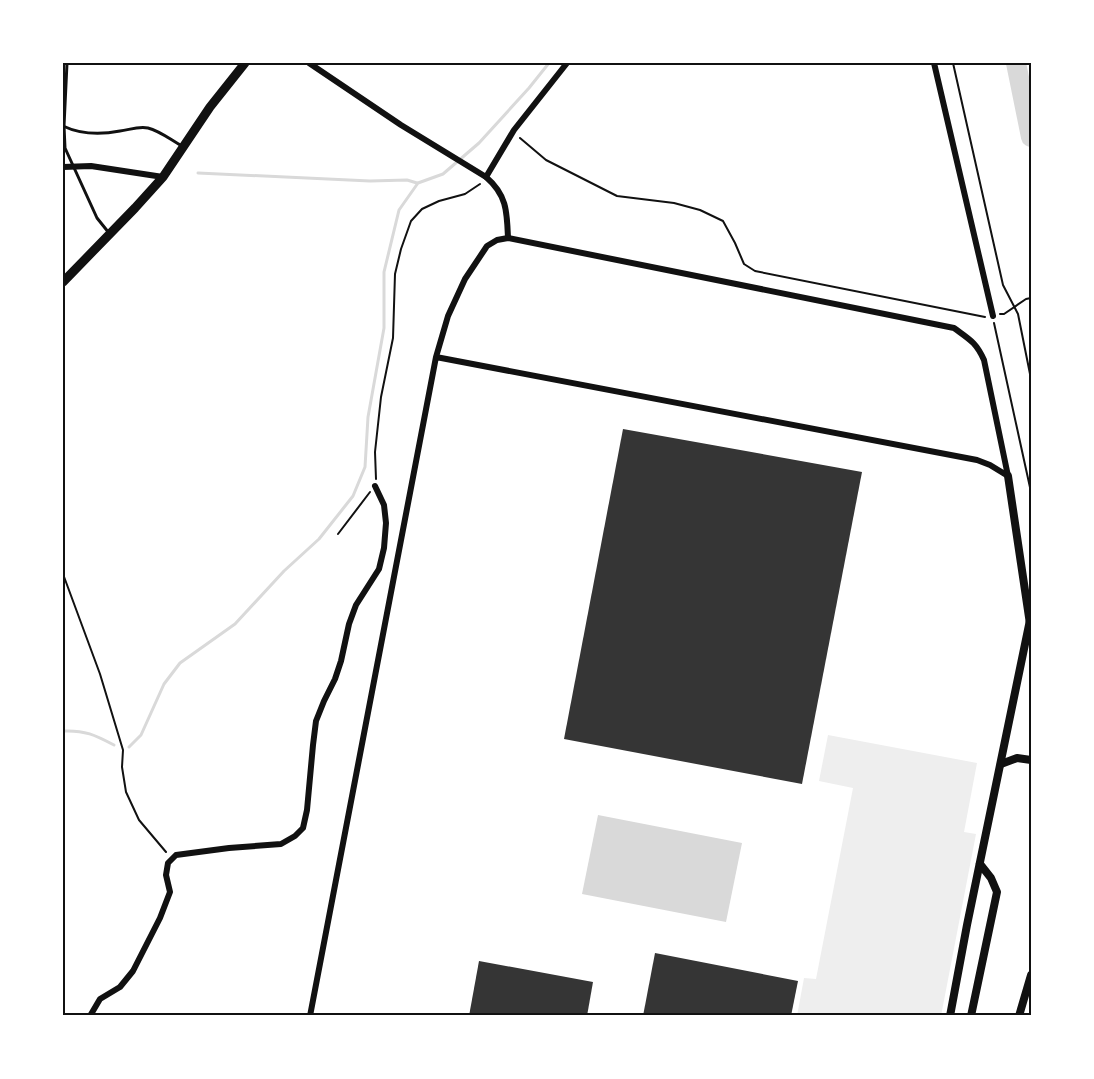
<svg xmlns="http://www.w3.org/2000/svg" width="1094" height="1079" viewBox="0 0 1094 1079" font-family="Helvetica,sans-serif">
<rect width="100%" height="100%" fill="#fff"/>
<polygon fill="#eee" points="828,735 977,763 964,832 976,834 941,1016 797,1016 804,978 816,979 853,788 819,781"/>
<polygon fill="#d9d9d9" points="598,815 742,843 726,922 582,894"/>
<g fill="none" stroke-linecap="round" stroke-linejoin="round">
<g stroke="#d9d9d9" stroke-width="3">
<polyline points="198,173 370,181 407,180 417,183"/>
<path d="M63,731C85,730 95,735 114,745"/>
<polyline points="129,747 141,735 164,684 180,663 235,624 284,571 319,539 353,496 365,467 368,417 384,328 384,272 399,210 418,183 443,174 479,143 529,88 549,63"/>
</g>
<polyline stroke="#d9d9d9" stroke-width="20" points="1016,63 1031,137"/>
</g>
<g fill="#353535">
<polygon points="623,429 862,472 802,784 564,739"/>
<polygon points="655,953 798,981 791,1016 643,1016"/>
<polygon points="479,961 593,982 587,1016 469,1016"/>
</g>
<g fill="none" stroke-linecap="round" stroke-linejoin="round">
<g stroke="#111" stroke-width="2">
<polyline points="953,63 1003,285 1018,314 1031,379"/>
<polyline points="520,138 546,160 617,196 674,203 700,210 723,221 735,243 744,264 755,271 985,317"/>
<polyline points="1000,314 1004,314 1026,299 1031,298"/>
<polyline points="994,323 1031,492"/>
<polyline points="376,479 375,452 381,397 393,338 395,274 401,249 411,221 422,209 439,201 465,194 480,184"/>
<polyline points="338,534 370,492"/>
<polyline points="63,574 100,674 123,750 122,767 126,792 139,820 166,852"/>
</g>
<g stroke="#111" stroke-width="3">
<polyline points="67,63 64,126 65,148 97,218 109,233"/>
<path d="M63,126C82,135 100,135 120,131C129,130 138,126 148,128C160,131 171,140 182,146"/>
</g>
<g stroke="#111" stroke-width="6">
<path d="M309,63L401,125L486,177C507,195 507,212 508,238"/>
<polyline points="934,63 993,316"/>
<polyline points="63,167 91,166 163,177"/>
<polyline points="486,177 514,130 567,63"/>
<polyline points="90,1016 100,999 120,987 133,971 160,918 170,892 166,875 168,863 176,855 229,848 281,844 295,836 303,828 307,810 313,745 316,721 324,701 335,679 341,661 349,624 356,605 379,569 384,548 386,523 384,505 375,486"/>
<path d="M310,1016L436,357L448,316L465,279L487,246L497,240L508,238L954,328C969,339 976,342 984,360L1008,476L990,465L977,460L436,357"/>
</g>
<g stroke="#111" stroke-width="8">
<polyline points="1008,476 1030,624"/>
<polyline points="1001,764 1017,758 1031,760"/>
<polyline points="950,1016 967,925 1030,620"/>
<polyline points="971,1016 997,892 991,878 980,864"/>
<polyline points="1019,1016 1031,975"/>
</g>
<polyline stroke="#111" stroke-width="9" points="63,282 135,208 163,177 210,107 245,63"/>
</g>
<rect width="1094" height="1079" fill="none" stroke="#ffffff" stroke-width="129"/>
<rect x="64" y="64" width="966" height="950" fill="none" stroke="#111" stroke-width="2"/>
</svg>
